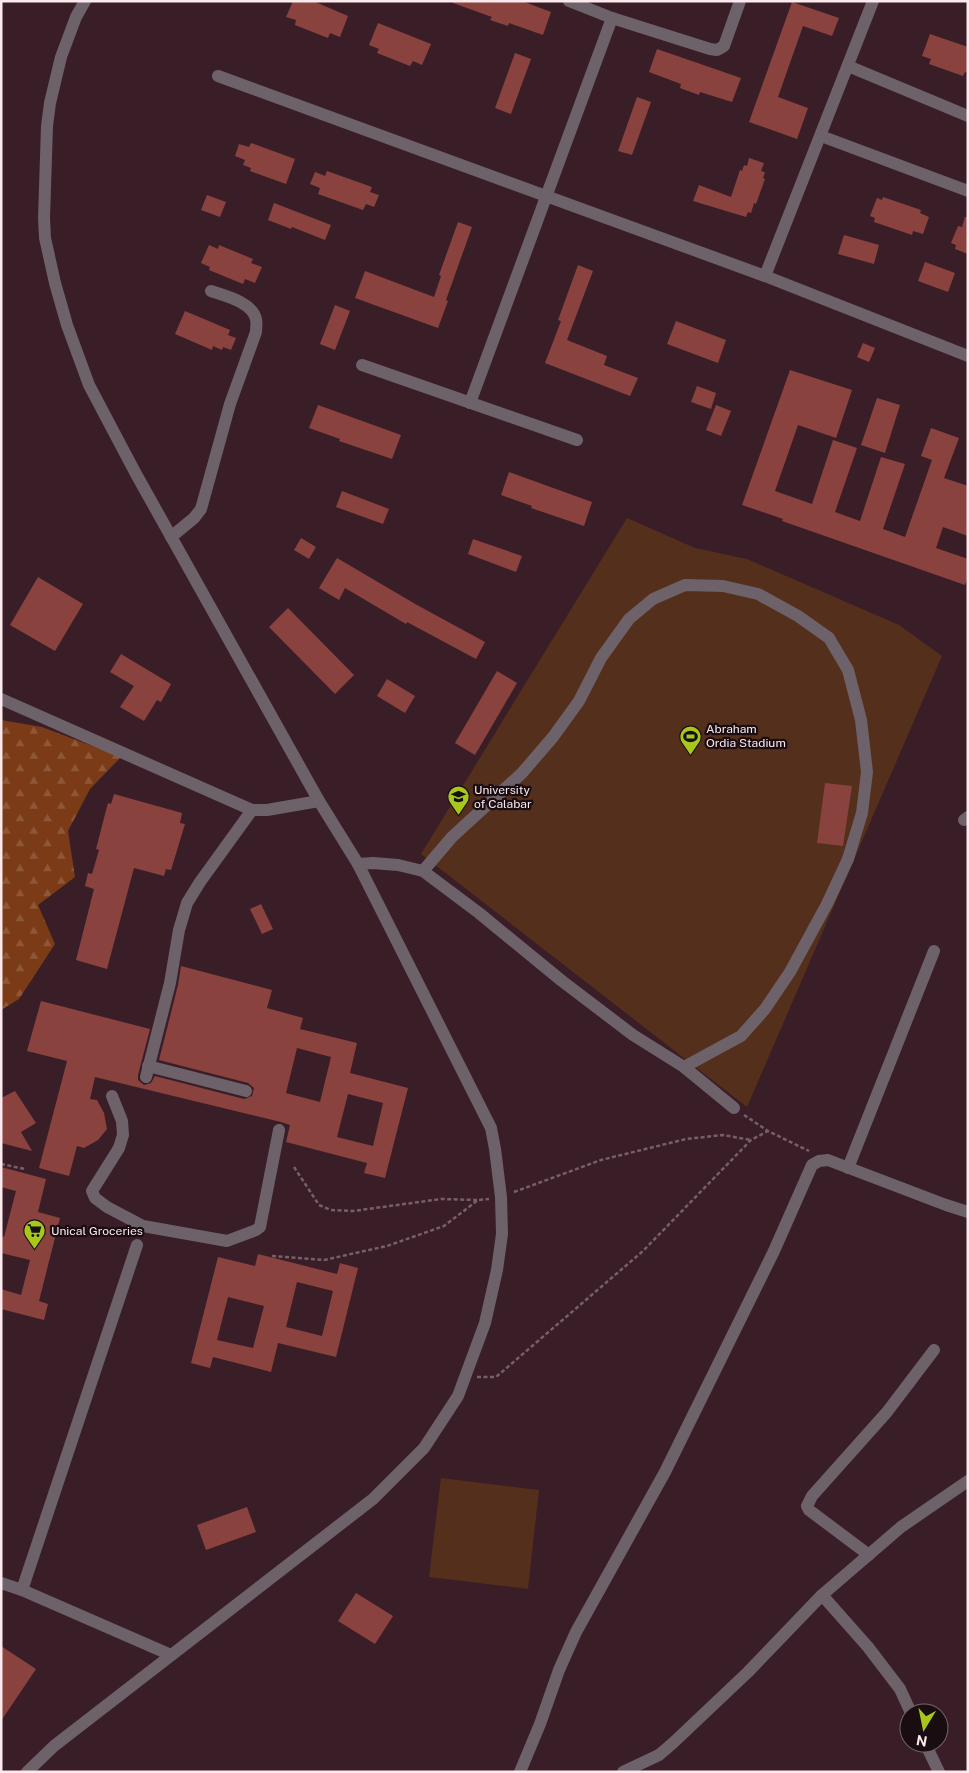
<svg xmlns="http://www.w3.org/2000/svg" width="969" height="1773" viewBox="0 0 969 1773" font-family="'Public Sans',sans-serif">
<defs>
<pattern id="forest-firs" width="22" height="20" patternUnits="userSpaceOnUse" patternTransform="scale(1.25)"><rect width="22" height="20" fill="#7a3b16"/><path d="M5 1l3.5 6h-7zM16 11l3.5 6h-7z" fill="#8e5738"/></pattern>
</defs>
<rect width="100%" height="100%" fill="#3a1e27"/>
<polygon fill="url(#forest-firs)" points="1,720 42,727 121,757 90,789 68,831 75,877 38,905 55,944 19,999 1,1010"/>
<g fill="#542f1c">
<polygon points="627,518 695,548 747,559 899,625 942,656 747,1107 421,854"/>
<polygon points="441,1478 539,1490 528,1589 429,1577"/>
</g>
<g fill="#8a423f" fill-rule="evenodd">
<polygon points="293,1 313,1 348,16 340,37 330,33 328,38 295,25 296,20 286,17"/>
<polygon points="453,1 522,1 551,12 543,35 509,23 508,26 490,20 492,17 453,3"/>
<polygon points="792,2 839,18 832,36 803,26 778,97 808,108 797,139 749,122"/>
<polygon points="378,23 431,44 422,65 413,61 410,66 377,53 379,49 369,45"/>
<polygon points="930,34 968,47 968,73 965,72 963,76 929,64 931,59 922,56"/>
<polygon points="657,49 741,78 732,102 700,92 699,95 680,88 681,84 649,72"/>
<polygon points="515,53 531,59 511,114 495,108"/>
<polygon points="637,97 651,102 632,155 618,151"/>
<polygon points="251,143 295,159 286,184 250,171 251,168 243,165 245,160 235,156 239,144 249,147"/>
<polygon points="749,158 764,163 761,171 765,172 763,178 765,179 756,204 754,203 751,213 748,212 746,217 693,201 699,185 731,197 740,170 742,171 744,165 747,166"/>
<polygon points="327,171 372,187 370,192 379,195 374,207 366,204 363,210 318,194 320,188 310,184 315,172 325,176"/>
<polygon points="207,195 226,202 220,217 201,210"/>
<polygon points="883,197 921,210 920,213 929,217 923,234 913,231 912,235 874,222 875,218 870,216 877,198 882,200"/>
<polygon points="274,203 331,225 325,240 292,227 291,229 268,220"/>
<polygon points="965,217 968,217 968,254 955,249 956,245 951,243 958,226 962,227"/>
<polygon points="458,222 472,227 446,300 448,301 438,328 355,298 365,271 434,297 441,276 439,275"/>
<polygon points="844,235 879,245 874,264 838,254"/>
<polygon points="209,245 218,249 219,245 253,259 251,263 262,267 255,283 245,279 243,284 209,270 210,267 201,263"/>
<polygon points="925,262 955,273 948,292 918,281"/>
<polygon points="578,265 593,271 567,340 607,356 604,365 638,378 630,396 545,363 561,321 558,320"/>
<polygon points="335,305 350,311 335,350 320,344"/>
<polygon points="185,311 230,330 228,335 236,338 231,350 223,347 222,350 213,346 212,350 175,334"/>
<polygon points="676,321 726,340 718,363 667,344"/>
<polygon points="863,343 875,348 869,362 857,357"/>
<polygon points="790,370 852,390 836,438 798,425 775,491 812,504 833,440 857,448 835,512 860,521 881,457 905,464 883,529 905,537 932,460 921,456 931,428 959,438 944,478 968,486 968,536 943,527 936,548 968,559 968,576 965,585 782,521 783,519 742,505"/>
<polygon points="697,386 716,393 711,409 691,402"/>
<polygon points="877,398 900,405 885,453 861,445"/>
<polygon points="318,405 401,435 392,459 339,441 340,439 309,428"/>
<polygon points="716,405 731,411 721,436 706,430"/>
<polygon points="509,472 592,502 584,526 531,508 532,506 501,495"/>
<polygon points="342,491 389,509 383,524 336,507"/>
<polygon points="301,538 316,547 309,559 294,550"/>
<polygon points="473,539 522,556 516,572 468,554"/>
<polygon points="337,558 417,605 485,642 476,659 407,622 406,624 345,588 339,600 319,588"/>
<polygon points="38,577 83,604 55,651 10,625"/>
<polygon points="288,608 354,675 335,694 269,627"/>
<polygon points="121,654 171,684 161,702 157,700 144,721 120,707 134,686 110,672"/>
<polygon points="497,671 517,683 475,755 455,743"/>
<polygon points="387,679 415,696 405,713 377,696"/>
<polygon points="825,783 852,786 843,846 817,843"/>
<polygon points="114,794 182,813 180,823 185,824 171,870 166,869 164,876 134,868 107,969 76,960 94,889 85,886 88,873 92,874 99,850 96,849 104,818 108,803 111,804"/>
<polygon points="261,904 273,929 262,934 250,909"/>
<path d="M181,966L272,990L267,1008L303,1018L300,1029L357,1043L350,1073L408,1088L385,1178L364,1173L367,1163L286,1142L290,1125L281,1122L95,1077L90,1099L97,1100L104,1113L107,1129L98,1140L84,1148L77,1146L69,1176L39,1168L67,1061L27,1051L41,1001L150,1029L138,1075V1080L144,1085L151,1083L155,1076L244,1099L252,1096L254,1088L248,1083L159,1060L178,985ZM297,1048L331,1057L320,1102L286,1093ZM348,1094L383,1103L373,1146L337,1137Z"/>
<polygon points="15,1091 36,1123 21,1132 32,1151 1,1143 1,1098"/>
<polygon points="1,1167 46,1179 38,1212 60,1218 39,1301 48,1304 44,1320 1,1309 1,1289 21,1295 30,1260 1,1253 1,1236 4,1237 16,1191 1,1187"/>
<path d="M258,1254L337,1274L340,1263L358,1268L336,1357L278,1343L271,1372L213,1357L210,1368L191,1363L218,1257L255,1266ZM297,1282L333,1291L322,1336L286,1327ZM228,1297L264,1306L253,1348L217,1340Z"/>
<polygon points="247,1507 256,1532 206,1550 197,1525"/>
<polygon points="356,1593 393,1616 375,1644 338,1621"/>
<polygon points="1,1646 36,1669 1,1721"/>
</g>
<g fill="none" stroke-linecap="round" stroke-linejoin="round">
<g stroke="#785f67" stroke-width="2.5" stroke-dasharray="4 2.5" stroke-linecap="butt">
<polyline points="744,1115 768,1131 809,1151"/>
<polyline points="1,1164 25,1169"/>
<polyline points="294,1167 319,1205 331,1210 353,1211 441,1199 477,1200"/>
<polyline points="514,1192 601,1160 686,1139 723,1135 751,1140"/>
<polyline points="272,1256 324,1260 387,1246 444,1226 478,1200 489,1199"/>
<polyline points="477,1377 496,1377 643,1251 751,1140 768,1131"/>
</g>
<g stroke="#6d616a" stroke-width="12">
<polyline points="569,1 612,18 710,49 717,50 724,46 740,1"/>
<polyline points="848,66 968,116"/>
<polyline points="218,76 765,276 968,356"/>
<polyline points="821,136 968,191"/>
<polyline points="765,276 873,1"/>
<polyline points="362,365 577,440"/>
<polyline points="470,403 612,18"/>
<path d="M171,537L194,518L201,509L230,404L256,332C256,328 257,323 256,319C252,302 225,296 211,291"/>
<polyline points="1,699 252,810 267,810 319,801"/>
<polyline points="964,820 968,817"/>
<polyline points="358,864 373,863 398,865 423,871 479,913 562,981 633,1035 684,1067 734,1108"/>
<polyline points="423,871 452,837 522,773 553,737 579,701 601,658 629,619 653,599 685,585 723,586 758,594 798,616 829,638 848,670 861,720 867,772 862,813 848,859 827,904 790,972 765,1009 741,1036 684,1067"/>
<polyline points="148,1066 246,1091"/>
<polyline points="146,1077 170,983 179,930 187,903 200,882 252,810"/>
<polyline points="112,1096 122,1121 123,1135 119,1148 92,1191 95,1198 107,1207 143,1226 227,1241 256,1230 260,1227 279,1130"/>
<polyline points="848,1168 934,951"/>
<polyline points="869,1555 809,1510 807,1506 812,1496 887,1412 934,1350"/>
<polyline points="1,1583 22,1590 171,1655"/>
<polyline points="22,1590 137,1245"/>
<polyline points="822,1595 868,1647 900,1689 911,1713"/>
<polyline points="925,1743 939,1772"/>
<polyline points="27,1772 54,1746 373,1499 424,1448 458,1396 485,1323 497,1270 502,1234 501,1197 495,1149 491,1128 358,864 319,801 136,474 89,385 67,325 55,283 45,238 44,218 47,126 50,103 61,57 76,17 85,1"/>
<polyline points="520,1772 540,1724 559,1670 576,1632 665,1472 774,1251 812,1165 819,1161 828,1160 946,1205 968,1212"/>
<polyline points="623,1772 659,1755 673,1743 748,1672 822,1595 901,1527 968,1481"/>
</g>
</g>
<defs>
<symbol id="stadium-pin" viewBox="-11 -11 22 30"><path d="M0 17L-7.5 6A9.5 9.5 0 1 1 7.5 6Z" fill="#a9c71b" stroke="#190d11"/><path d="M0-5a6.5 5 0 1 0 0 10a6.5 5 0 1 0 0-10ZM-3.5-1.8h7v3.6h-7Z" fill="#111"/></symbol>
<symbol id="university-pin" viewBox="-11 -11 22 30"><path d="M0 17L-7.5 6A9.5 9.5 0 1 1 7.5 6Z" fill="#a9c71b" stroke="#190d11"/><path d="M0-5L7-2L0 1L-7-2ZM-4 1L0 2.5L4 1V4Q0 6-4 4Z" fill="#111"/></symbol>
<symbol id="supermarket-pin" viewBox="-11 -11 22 30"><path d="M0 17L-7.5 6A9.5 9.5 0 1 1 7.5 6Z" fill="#a9c71b" stroke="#190d11"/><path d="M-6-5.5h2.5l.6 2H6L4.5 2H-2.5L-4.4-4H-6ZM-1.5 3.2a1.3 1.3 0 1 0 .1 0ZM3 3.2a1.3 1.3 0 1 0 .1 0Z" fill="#111"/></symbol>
</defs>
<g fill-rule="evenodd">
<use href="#stadium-pin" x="678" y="724" width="25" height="34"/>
<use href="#university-pin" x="446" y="784" width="25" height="34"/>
<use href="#supermarket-pin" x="22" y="1218" width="25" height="34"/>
</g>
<g text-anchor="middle" stroke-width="4.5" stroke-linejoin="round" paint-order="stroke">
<g font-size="12" fill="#fce9ee" stroke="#190d11" text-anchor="start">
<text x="706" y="733">Abraham<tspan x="706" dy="14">Ordia Stadium</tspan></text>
<text x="474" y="794">University<tspan x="474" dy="14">of Calabar</tspan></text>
<text x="51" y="1235">Unical Groceries</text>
</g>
</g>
<rect width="969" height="1773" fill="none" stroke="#fce9ee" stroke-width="5"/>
<g transform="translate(924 1728) rotate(190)"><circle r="24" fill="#190d11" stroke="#746569"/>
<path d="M0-4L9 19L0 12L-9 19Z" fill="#a9c71b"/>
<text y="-8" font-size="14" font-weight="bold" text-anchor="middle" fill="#fce9ee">N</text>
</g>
</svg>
